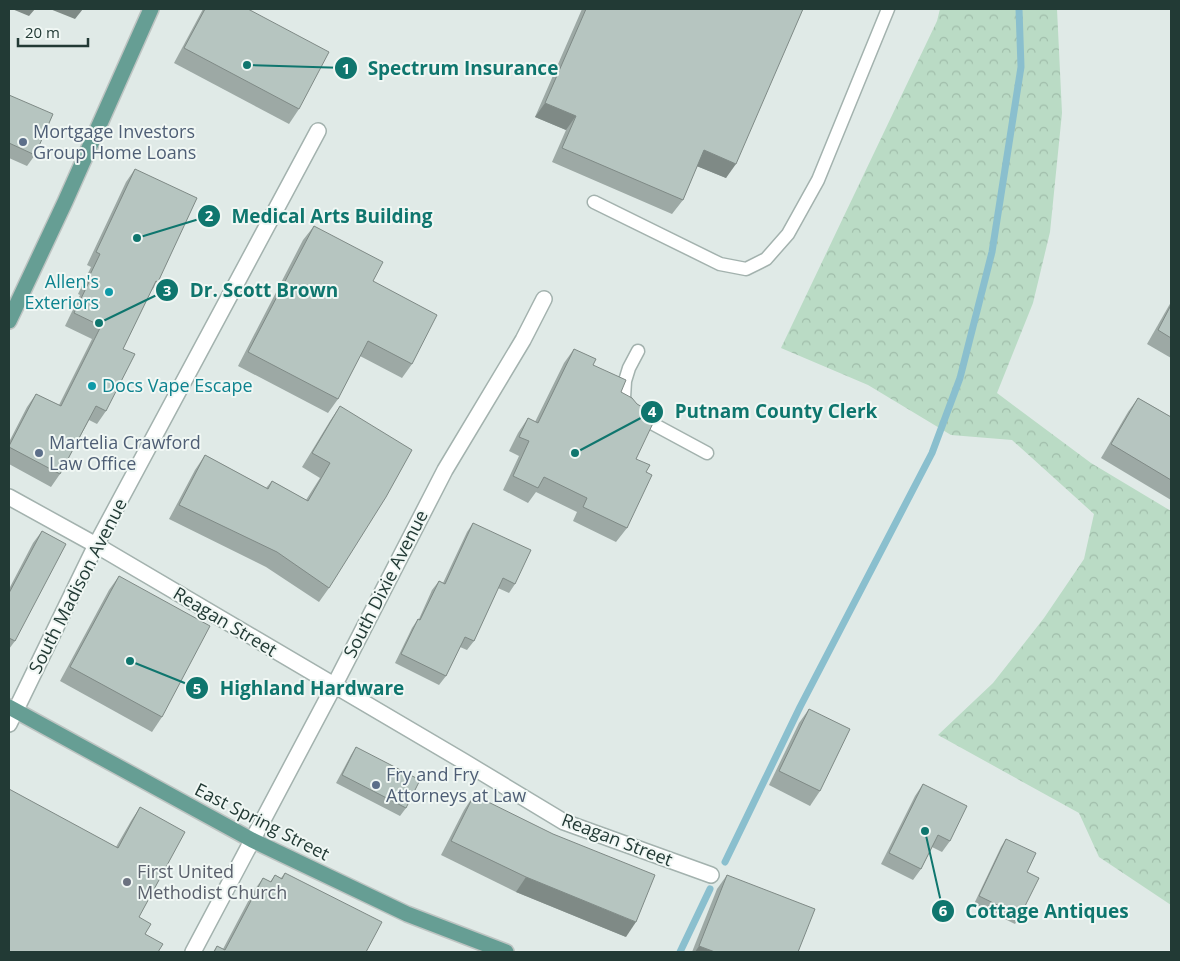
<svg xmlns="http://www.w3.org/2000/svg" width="1180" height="961" viewBox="0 0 1180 961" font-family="'Open Sans',sans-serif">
<defs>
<pattern id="forest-crowns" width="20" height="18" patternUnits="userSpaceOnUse" patternTransform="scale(1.25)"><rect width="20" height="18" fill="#badbc5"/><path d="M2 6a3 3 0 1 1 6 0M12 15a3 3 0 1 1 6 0" fill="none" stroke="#a0bdaa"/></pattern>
</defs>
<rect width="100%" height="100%" fill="#e0eae7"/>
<polygon fill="url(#forest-crowns)" points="940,9 1057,9 1062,113 1050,232 1033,303 997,393 1091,463 1171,511 1171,905 1099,857 1079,813 938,735 993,683 1044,618 1084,559 1094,514 1012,440 951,435 868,385 781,348 937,21"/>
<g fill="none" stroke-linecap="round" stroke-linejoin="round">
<g stroke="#8abfce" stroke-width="7">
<polyline points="725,862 800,707 932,453 960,378 992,252 1021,67 1019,9"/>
<polyline points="680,952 710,889"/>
</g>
<defs>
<g id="lane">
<polyline points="594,202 720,264 746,269 766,259 788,234 818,180 888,9"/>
<polyline points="638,351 629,368 625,381 624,398 631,412 707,453"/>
</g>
<g id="street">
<polyline points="9,497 96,545 463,761 564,822 711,875"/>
<polyline points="9,724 96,545 318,131"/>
<polyline points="193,952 334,686 445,470 523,340 544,299"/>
</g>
<g id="primary">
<polyline points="9,321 65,202 151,9"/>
<polyline points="9,707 252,840 407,914 506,952"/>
</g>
</defs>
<use href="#lane" stroke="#a3b2ae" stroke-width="15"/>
<use href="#street" stroke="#a3b2ae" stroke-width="18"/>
<use href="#primary" stroke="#bdc4c2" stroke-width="18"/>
<use href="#lane" stroke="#fff" stroke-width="12"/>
<use href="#street" stroke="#fff" stroke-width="15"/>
<use href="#primary" stroke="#669e94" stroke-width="15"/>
</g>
<g fill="#9da9a5">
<polygon points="203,9 248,9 299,109 289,124 174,63"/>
<polygon points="582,9 803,9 726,178 697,166 683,200 672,214 552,162 566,130 535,117"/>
<polygon points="9,95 35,155 27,166 9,158"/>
<polygon points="135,169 158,282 149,294 123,349 106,411 97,424 89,420 60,474 51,487 9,464 9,442 27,407 36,394 59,405 92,339 65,326 80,295 78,294 91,267 87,265 126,182"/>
<polygon points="314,226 373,281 412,364 402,378 360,356 338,399 328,413 238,366 303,240"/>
<polygon points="1171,302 1171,358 1147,344"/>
<polygon points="574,349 593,365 621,392 637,404 648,414 636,459 646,472 627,528 616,542 573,521 577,512 536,492 528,503 503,490 519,456 509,451 518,433 528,418 535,422 564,363"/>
<polygon points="1138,398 1171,417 1171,500 1101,458 1128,412"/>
<polygon points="340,406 329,588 319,602 266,567 169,519 195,470 205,455 266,488 272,481 306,500 320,478 302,467 330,421"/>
<polygon points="473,523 515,584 509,593 498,588 474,641 467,650 460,647 446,676 439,685 395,663 412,628 418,619 419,619 432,590 439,581 443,583 467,532"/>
<polygon points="42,531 15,641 9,649 9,589 33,543"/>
<polygon points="119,576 162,717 152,732 60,681 109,590"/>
<polygon points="809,709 820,791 810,806 769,785 799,723"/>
<polygon points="356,747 406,808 400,816 336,783 351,755"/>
<polygon points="923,784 950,841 942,852 932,847 921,869 913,880 881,864 915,796"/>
<polygon points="474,795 626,937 516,892 441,855 464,810"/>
<polygon points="140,807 139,917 145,934 9,952 116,847 131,821"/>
<polygon points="1006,839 1027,872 1020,916 1015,924 974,904 1001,847"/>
<polygon points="285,873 366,952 213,952 217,946 223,949 253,892 263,878 270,882 275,875 281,878"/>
<polygon points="727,875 798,952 692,952 717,889"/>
</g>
<g fill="#7f8a86">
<polygon points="12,9 35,9 29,16"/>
<polygon points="50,9 83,9 75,19"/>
<polygon points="545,103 576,116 566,130 535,117"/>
<polygon points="704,150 736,164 726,178 694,165"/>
<polygon points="526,877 636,922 626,937 516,892"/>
<polygon points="699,946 715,952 695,952"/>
</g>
<g fill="#b6c5c0" stroke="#7f8a86">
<polygon points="205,9 248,9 329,52 299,109 184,48"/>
<polygon points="586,9 803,9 736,164 704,150 683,200 562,148 576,116 545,103"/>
<polygon points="9,95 53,114 35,155 9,143"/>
<polygon points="135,169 197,198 158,282 156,281 123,349 135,354 106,411 96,406 60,474 9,447 9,446 36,394 61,406 101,326 74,313 89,282 87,281 100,254 96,252"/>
<polygon points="314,226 383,262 373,281 437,315 412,364 368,341 338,399 248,352"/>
<polygon points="1171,305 1171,338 1158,330"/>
<polygon points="574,349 596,359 593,365 626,380 621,392 632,398 637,404 649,411 648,414 655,419 636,459 650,465 646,472 652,475 627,528 583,507 587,498 544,477 538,488 513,476 529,441 519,437 528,418 538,423"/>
<polygon points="1138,398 1171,417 1171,480 1111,444"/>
<polygon points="340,406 412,450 386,497 329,588 277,552 179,505 205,455 268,489 272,481 308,501 330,463 312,453"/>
<polygon points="473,523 531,550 515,584 503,578 474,641 465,637 446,676 401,654 418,619 420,620 439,581 445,584"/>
<polygon points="42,531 66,544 15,641 9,638 9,593"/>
<polygon points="119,576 210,626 162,717 70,667"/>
<polygon points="809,709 850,729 820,791 779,771"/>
<polygon points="356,747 420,780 406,808 342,775"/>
<polygon points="923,784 967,806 950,841 938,835 921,869 889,853"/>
<polygon points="9,789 118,848 140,807 185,832 139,917 151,924 145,934 163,944 158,952 9,952"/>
<polygon points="474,795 553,834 655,875 636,922 526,877 451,841"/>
<polygon points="1006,839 1036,853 1027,872 1039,878 1020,916 979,896"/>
<polygon points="285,873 382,922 366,952 214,952 217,946 225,950 263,878 271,882 275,875 282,879"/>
<polygon points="727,875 815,909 798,952 715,952 699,946"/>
</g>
<g fill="#5c6f8a" stroke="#f0f7f4" stroke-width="2">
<circle cx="23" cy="142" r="5"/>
<circle cx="39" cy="453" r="5"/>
<circle cx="376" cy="785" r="5"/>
</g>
<g fill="#0f9aa8" stroke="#f0f7f4" stroke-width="2">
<circle cx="109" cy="292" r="5"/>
<circle cx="92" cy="386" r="5"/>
</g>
<circle fill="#6b7280" stroke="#f0f7f4" stroke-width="2" cx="127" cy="882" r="5"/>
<g text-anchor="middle" stroke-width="4" stroke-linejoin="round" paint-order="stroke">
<g font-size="18" fill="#4e5e75" stroke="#f0f7f4" text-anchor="start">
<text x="33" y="138">Mortgage Investors<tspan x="33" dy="21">Group Home Loans</tspan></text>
<text x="49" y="449">Martelia Crawford<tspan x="49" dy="21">Law Office</tspan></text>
<text x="386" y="781">Fry and Fry<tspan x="386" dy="21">Attorneys at Law</tspan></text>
</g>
<g font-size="18" fill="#0d838f" stroke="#f0f7f4" text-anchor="end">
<text x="99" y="288">Allen's<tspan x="99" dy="21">Exteriors</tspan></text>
<text x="102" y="392" text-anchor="start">Docs Vape Escape</text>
</g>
<g font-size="18" fill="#223a35" stroke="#f0f7f4">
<text transform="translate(386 584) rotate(-63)" y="6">South Dixie Avenue</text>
<text transform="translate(78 586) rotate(-63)" y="6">South Madison Avenue</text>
<text transform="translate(225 622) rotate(31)" y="6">Reagan Street</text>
<text transform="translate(262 822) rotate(27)" y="6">East Spring Street</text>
<text transform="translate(617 840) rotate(21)" y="6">Reagan Street</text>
</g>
<g font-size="18" fill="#5b616d" stroke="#f0f7f4" text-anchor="start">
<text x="137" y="878">First United<tspan x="137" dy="21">Methodist Church</tspan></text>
</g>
</g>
<path fill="none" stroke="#0f766e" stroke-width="2" d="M247 65L346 68M137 238L209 216M99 323L167 290M575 453L652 412M130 661L197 688M925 831L943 911"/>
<g fill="#0f766e" stroke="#f0f7f4" stroke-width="2">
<circle cx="247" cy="65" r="5"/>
<circle cx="137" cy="238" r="5"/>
<circle cx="99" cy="323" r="5"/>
<circle cx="575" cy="453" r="5"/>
<circle cx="130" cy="661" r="5"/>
<circle cx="925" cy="831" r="5"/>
<circle cx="346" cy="68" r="12"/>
<circle cx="209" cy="216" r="12"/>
<circle cx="167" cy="290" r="12"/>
<circle cx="652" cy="412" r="12"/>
<circle cx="197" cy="688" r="12"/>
<circle cx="943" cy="911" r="12"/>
</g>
<g font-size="15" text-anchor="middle" font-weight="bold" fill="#fff">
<text x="346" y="74">1</text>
<text x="209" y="221">2</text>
<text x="167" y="296">3</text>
<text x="652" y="417">4</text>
<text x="197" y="694">5</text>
<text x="943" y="916">6</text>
</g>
<g font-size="19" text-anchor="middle" font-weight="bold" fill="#0f766e" stroke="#f0f7f4" stroke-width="4" stroke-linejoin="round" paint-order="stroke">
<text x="463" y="75">Spectrum Insurance</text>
<text x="332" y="223">Medical Arts Building</text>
<text x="264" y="297">Dr. Scott Brown</text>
<text x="776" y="418">Putnam County Clerk</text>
<text x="312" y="695">Highland Hardware</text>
<text x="1047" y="918">Cottage Antiques</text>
</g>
<rect width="1180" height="961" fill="none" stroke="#223a35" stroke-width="20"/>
<path d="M18 38v8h70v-8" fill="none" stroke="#223a35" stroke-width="2.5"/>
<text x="25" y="38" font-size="15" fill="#223a35" stroke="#f0f7f4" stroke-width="4" paint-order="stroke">20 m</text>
</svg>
